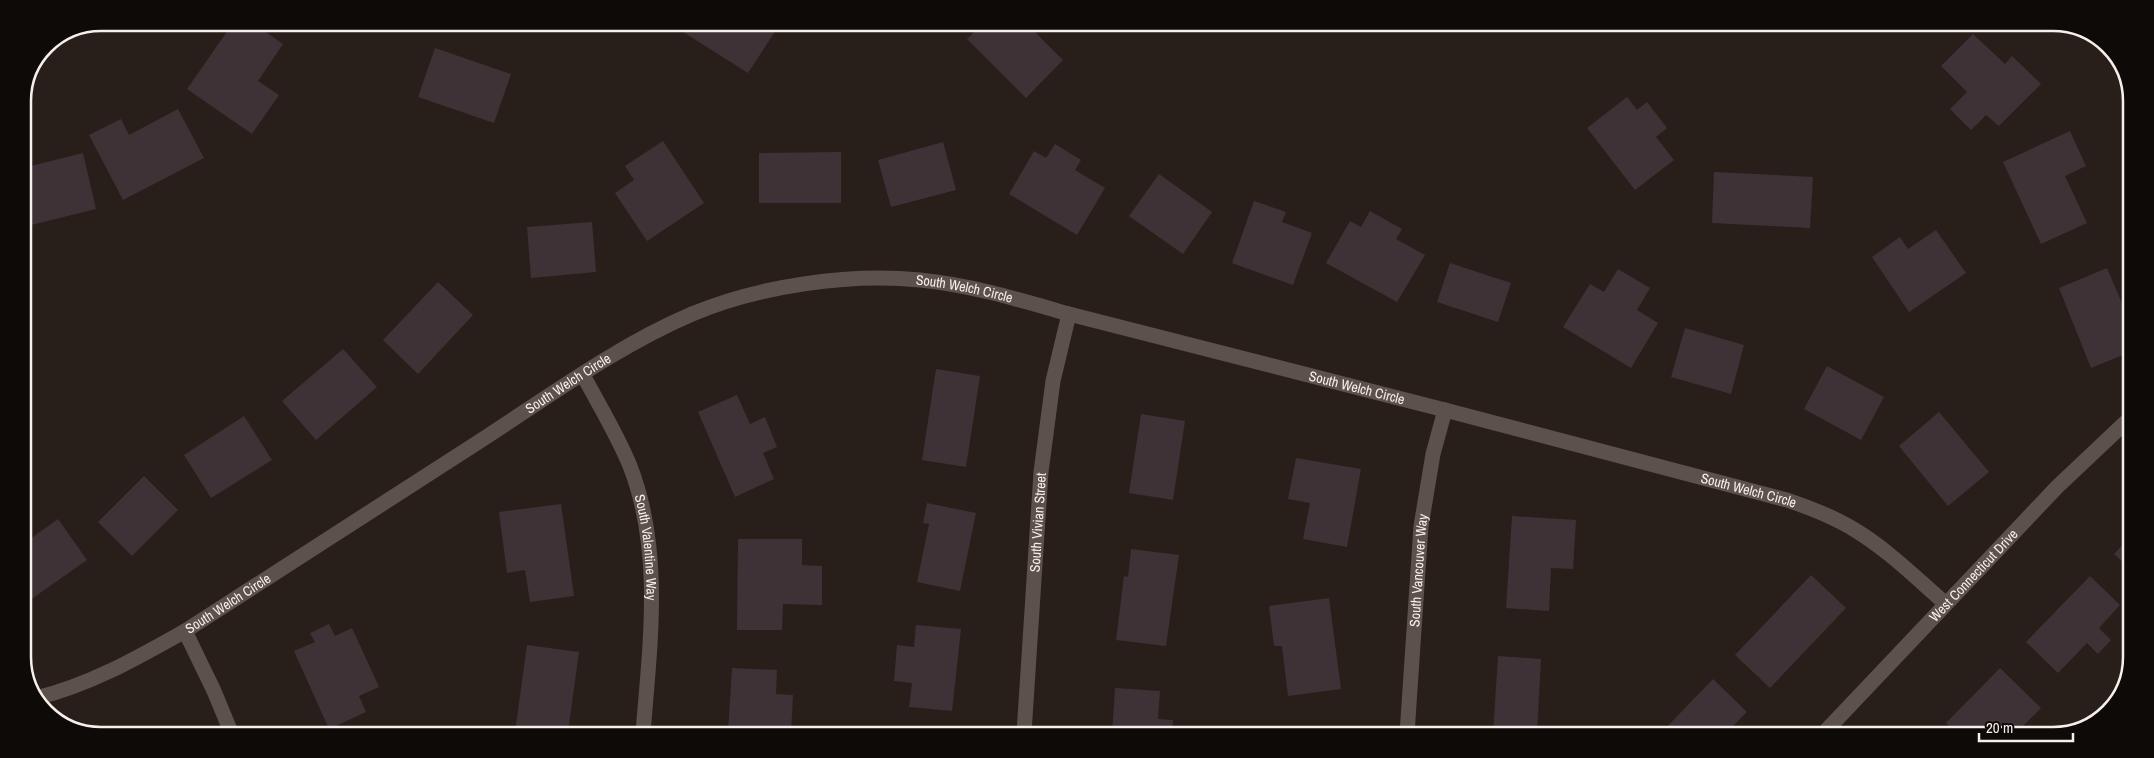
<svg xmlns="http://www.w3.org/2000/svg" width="2154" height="758" viewBox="0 0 2154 758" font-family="'Archivo Narrow',sans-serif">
<rect width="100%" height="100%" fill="#281f1a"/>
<g fill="#3e3236">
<polygon points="233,23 253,23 283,44 258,81 279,95 252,134 187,89"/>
<polygon points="684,24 766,24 776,30 748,73 680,30"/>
<polygon points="982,24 1027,24 1063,60 1026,98 967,39"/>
<polygon points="1337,25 1376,25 1375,30"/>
<polygon points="1973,34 2005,64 2012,56 2041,84 1999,126 1986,115 1971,130 1950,109 1967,92 1941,66"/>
<polygon points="435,48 511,74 494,123 418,97"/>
<polygon points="1627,97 1637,110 1647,102 1667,128 1656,137 1674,160 1635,190 1587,128"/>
<polygon points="178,109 204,158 123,200 89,135 121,119 129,135"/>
<polygon points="2070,131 2086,166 2065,176 2087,223 2041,244 2003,162"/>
<polygon points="663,141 704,203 647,241 615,193 634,180 625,166"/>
<polygon points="943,142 956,190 891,207 878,160"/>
<polygon points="1055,144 1081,160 1075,170 1105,188 1077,235 1009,194 1034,151 1046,158"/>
<polygon points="841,152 841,203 759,203 759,153"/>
<polygon points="83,153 96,209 23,227 23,168"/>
<polygon points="1714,172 1813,177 1810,228 1712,223"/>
<polygon points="1159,174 1212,212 1183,254 1129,216"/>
<polygon points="1254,201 1286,212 1282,222 1312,233 1293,285 1232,263"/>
<polygon points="1370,211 1402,229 1396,239 1425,255 1397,302 1326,263 1350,221 1361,227"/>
<polygon points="592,222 596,272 531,278 527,227"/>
<polygon points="1936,230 1966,273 1909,312 1872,257 1900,237 1908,249"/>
<polygon points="1450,263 1511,283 1498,322 1437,302"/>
<polygon points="2107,268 2130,322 2130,352 2091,368 2059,288"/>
<polygon points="1618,269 1650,288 1637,310 1658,323 1631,368 1563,327 1590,284 1604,292"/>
<polygon points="438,282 473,315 418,374 383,340"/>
<polygon points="1685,328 1744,345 1731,394 1671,377"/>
<polygon points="343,349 377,387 316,440 282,401"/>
<polygon points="1827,366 1884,397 1861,440 1804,409"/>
<polygon points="936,369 980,376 966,467 922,460"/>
<polygon points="737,395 750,424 765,417 777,447 763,453 774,479 735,497 698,412"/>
<polygon points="1939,412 1989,472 1948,506 1899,446"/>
<polygon points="1141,414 1185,421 1173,500 1129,493"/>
<polygon points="244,416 272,460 211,498 184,455"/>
<polygon points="1296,458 1361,469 1347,547 1303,539 1310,503 1288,499"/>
<polygon points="144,476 178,510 132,556 98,522"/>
<polygon points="927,503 976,513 960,591 917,582 929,524 923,523"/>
<polygon points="561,504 574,596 530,602 525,570 507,573 499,512"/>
<polygon points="1512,516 1576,520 1573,569 1551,568 1549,611 1506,608"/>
<polygon points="58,519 87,560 23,605 23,544"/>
<polygon points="738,539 802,539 802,565 822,566 822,605 783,604 782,630 737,630"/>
<polygon points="2128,539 2128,567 2114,554"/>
<polygon points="1131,549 1179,555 1166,646 1116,640 1124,576 1128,577"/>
<polygon points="1811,575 1846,608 1770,688 1735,655"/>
<polygon points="2090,576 2120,605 2099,628 2111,640 2098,654 2087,643 2058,673 2026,642"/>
<polygon points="1329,598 1341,689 1288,696 1282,646 1274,646 1269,606"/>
<polygon points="329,624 335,636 352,628 379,687 359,696 366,712 329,729 294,651 315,642 310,633"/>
<polygon points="916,625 961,629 952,711 909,707 912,683 894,681 897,645 914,647"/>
<polygon points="527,645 579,652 568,732 515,732"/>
<polygon points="1498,656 1541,659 1537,734 1493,734"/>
<polygon points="732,668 777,670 776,694 793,695 791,733 728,733"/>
<polygon points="2000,668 2041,708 2014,735 2008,735 2002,729 1997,735 1958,735 1946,723"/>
<polygon points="1713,679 1747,712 1724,735 1659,735"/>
<polygon points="1115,688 1160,691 1158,719 1173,720 1172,734 1112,734"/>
<polygon points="1291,729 1335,731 1335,734 1291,734"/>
</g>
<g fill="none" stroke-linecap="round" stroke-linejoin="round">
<g stroke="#5c514b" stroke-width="15">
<path id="s1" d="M583,375C599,405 617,434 630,466C663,551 650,644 643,733"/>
<polyline points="185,631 214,691 231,732"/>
<path id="s2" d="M36,698C90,685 137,658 185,631C283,568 382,504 480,441C548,397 617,346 692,314C759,286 848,273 920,280C971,285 1020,300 1069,314L1445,410L1787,500C1811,508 1834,517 1855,530C1888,550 1916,578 1945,603"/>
<path id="s3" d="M1024,733L1041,472L1053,381L1069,314"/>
<path id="s4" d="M1407,734L1421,526L1433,454L1445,410"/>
<path id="s5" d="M1822,735L2057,487L2129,419"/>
</g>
</g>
<g text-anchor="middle" stroke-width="4" stroke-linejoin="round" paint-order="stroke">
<g font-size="14" fill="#f6efec" stroke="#0e0a08">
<text dy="5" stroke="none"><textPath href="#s2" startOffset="1040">South Welch Circle</textPath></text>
<text dy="5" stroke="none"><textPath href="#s2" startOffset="620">South Welch Circle</textPath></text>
<text dy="5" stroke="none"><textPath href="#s2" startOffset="1445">South Welch Circle</textPath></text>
<text dy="5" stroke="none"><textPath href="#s2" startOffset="1850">South Welch Circle</textPath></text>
<text dy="5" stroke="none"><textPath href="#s3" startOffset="211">South Vivian Street</textPath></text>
<text dy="5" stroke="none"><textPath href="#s1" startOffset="186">South Valentine Way</textPath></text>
<text dy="5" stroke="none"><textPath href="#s4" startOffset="164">South Vancouver Way</textPath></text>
<text dy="5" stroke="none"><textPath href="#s5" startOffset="220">West Connecticut Drive</textPath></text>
<text dy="5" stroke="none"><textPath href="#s2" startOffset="215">South Welch Circle</textPath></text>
</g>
</g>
<path d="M0 0H2154V758H0ZM101 31H2053A70 70 0 0 1 2123 101V657A70 70 0 0 1 2053 727H101A70 70 0 0 1 31 657V101A70 70 0 0 1 101 31Z" fill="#0e0a08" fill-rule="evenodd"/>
<path fill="none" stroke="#f6efec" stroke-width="2.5" d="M101 31H2053A70 70 0 0 1 2123 101V657A70 70 0 0 1 2053 727H101A70 70 0 0 1 31 657V101A70 70 0 0 1 101 31Z"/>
<path d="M1979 733v8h94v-8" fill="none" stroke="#f6efec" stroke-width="2.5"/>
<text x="1986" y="733" font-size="15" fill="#f6efec" stroke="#0e0a08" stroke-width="4" paint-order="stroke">20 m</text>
</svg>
